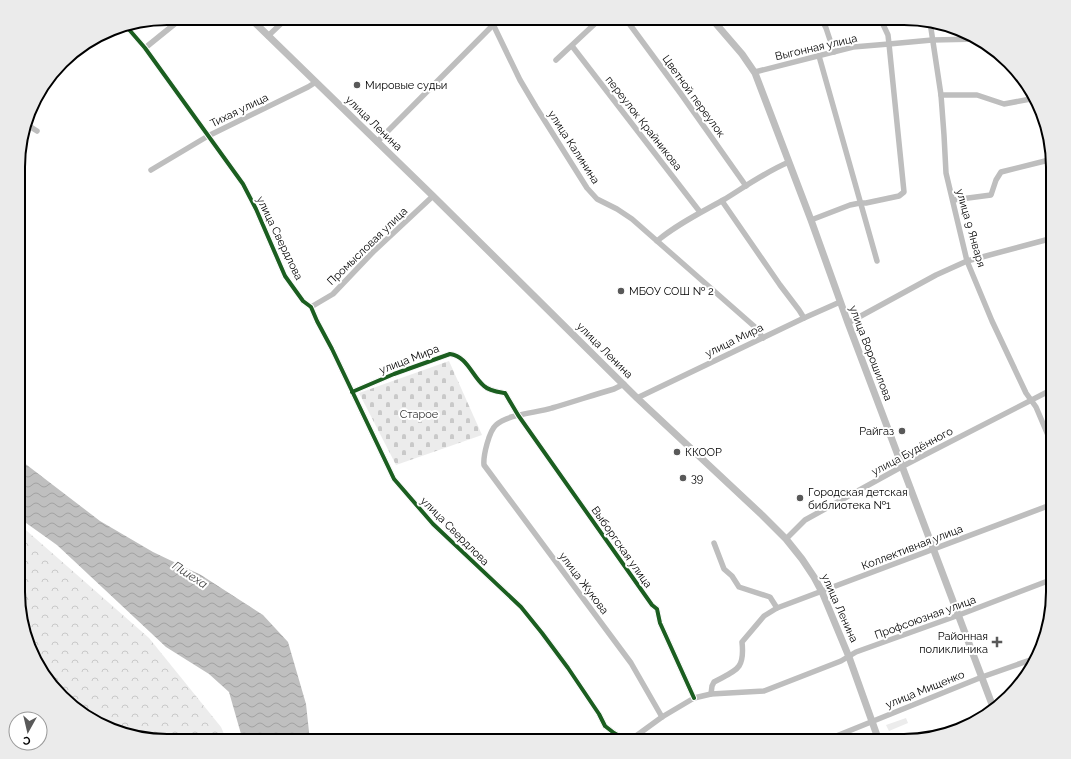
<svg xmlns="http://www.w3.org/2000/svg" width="1071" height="759" viewBox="0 0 1071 759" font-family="Raleway,sans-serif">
<defs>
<pattern id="forest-crowns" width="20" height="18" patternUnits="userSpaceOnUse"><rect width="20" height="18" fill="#ececec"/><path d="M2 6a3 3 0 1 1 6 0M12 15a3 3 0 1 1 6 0" fill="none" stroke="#c9c9c9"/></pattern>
<pattern id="cemetery-stones" width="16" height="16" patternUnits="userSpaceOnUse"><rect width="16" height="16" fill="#ececec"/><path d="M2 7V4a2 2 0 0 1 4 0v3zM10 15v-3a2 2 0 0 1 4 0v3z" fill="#c9c9c9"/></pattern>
<pattern id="water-waves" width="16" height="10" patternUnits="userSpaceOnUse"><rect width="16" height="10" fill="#bfbfbf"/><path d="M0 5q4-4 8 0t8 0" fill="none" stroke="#a2a2a2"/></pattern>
</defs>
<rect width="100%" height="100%" fill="#fff"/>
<polygon fill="url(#forest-crowns)" points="19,524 149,638 221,727 227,741 157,741 110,730 76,710 38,666 19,611"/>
<polygon fill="url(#cemetery-stones)" points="449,361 482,435 396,465 359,393"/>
<polygon fill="#ececec" points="906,718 908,723 889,731 886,725"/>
<polygon fill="url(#water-waves)" points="19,459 100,521 153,552 201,575 263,615 288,642 306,704 310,741 243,741 229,692 209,674 166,647 57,545 19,518"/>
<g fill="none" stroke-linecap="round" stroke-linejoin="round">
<g stroke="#bebebe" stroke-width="5.5">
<polyline points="490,18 520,80 536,107 587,188 597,199 617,209 632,219 755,327 763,338"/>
<polyline points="625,18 681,94 746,186"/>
<polyline points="821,18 826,28 834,52"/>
<polyline points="930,22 941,95 944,135 946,173 967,261 992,321 1026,393 1036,407 1053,447"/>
<polyline points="126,26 145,48 243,184 256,209 285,276 303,301 311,307 317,321 332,349 394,479 433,524 521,607 542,633 568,668 599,714 605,726 614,733 628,741"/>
<polyline points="268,36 287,18"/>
<polyline points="572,46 700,212"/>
<polyline points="145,48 182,18"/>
<polyline points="819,56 877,261"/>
<polyline points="556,60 601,18"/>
<polyline points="755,72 853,47 889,44 932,40 979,39"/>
<polyline points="941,95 977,95 1004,104 1036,98"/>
<polyline points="26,124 37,131"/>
<polyline points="377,142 500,18"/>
<polyline points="151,170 208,136 308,87 316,82"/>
<polyline points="953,200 991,195 996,180 1001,172 1053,159"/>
<polyline points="722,201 780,285 799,310 804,318"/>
<polyline points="811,220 850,205 860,203 866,203 899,196 904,192 889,44 888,35 880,18"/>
<path d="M657,241C677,224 702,212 725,199C746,186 767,171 789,162"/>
<polyline points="311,307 333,294 373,252 433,196"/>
<polyline points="848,323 936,275 967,261 1053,238"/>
<path d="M624,384L614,389C593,395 573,402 552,408C536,413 508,414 496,425C489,431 483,456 484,465L631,663L662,717"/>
<path d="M352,392L394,374L450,354C467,356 472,376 484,386C489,391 499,392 505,393L518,415L652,605L657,609L660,623L694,698"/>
<polyline points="637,398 804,318 840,302"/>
<polyline points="786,539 805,520 903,466 1053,389"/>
<polyline points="714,543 724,569 732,576 739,587 770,597 777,608"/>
<path d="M711,694L712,686L714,682C736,670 745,670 742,642L764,616L777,608L1053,504"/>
<polyline points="629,741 662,717 694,698 711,694 764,691 841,661 856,652 959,615 1053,579"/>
<polyline points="824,741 982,677 1036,658"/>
</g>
<g stroke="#bebebe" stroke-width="7">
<polyline points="250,18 433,196 637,398 762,515 786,539 802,559 814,577 822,592 849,657 879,741"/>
<polyline points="711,18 742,54 755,73 811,220 848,323 993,707"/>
</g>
<defs>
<g id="cycleway">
<polyline points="126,26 145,48 243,184 256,209 285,276 303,301 311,307 317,321 332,349 394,479 433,524 521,607 542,633 568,668 599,714 605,726 614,733 628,741"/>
<path d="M352,392L394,374L450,354C467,356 472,376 484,386C489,391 499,392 505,393L518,415L652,605L657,609L660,623L694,698"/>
</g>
</defs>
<use href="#cycleway" stroke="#fff" stroke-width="6"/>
<use href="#cycleway" stroke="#1b5e20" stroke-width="4"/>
</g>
<g fill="#595959" stroke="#fff" stroke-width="1.5">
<circle cx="357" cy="85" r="4"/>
<circle cx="621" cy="291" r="4"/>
<circle cx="902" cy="431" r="4"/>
<circle cx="677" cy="452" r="4"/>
<circle cx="683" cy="478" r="4"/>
<circle cx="800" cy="498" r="4"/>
<path d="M995 636h4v4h4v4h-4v4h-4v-4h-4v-4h4z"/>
</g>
<g text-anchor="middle" stroke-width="4" stroke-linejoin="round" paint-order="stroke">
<g font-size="11" fill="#000" stroke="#fff">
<text transform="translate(816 47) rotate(-13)" y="4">Выгонная улица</text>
<text transform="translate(694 96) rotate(54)" y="4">Цветной переулок</text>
<text transform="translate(239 110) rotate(-26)" y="4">Тихая улица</text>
<text transform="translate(374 123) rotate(44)" y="4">улица Ленина</text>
<text transform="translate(644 123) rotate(52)" y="4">переулок Крайникова</text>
<text transform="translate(574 147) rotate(57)" y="4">улица Калинина</text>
<text transform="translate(971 228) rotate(74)" y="4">улица 9 Января</text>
<text transform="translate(280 238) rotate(64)" y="4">улица Свердлова</text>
<text transform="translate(367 246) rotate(-44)" y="4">Промысловая улица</text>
<text transform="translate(734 340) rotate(-26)" y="4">улица Мира</text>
<text transform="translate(605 350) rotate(45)" y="4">улица Ленина</text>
<text transform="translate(871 353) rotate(69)" y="4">улица Ворошилова</text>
<text transform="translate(409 359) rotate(-21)" y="4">улица Мира</text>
<text transform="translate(912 451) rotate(-28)" y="4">улица Будённого</text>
<text transform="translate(455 531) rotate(45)" y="4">улица Свердлова</text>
<text transform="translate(622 547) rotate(55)" y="4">Выборгская улица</text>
<text transform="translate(912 547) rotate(-21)" y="4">Коллективная улица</text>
<text transform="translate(584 583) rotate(53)" y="4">улица Жукова</text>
<text transform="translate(840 608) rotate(66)" y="4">улица Ленина</text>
<text transform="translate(925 617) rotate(-20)" y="4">Профсоюзная улица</text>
<text transform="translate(925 689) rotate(-22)" y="4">улица Мищенко</text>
</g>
<g font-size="11" fill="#000" stroke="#fff" text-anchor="start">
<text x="365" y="89">Мировые судьи</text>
<text x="629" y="295">МБОУ СОШ № 2</text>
<text x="894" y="435" text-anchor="end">Райгаз</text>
<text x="685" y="456">ККООР</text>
<text x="691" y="482">39</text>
<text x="808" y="496">Городская детская<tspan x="808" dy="13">библиотека №1</tspan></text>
<text x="988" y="640" text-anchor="end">Районная<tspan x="988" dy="13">поликлиника</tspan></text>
</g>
<g font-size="11" fill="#333" stroke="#fff">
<text x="419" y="418">Старое</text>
</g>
<g font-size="12" font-style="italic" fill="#444" stroke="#fff">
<text transform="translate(190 575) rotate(33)" y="4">Пшеха</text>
</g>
</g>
<path d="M0 0H1071V759H0ZM167 25H904A142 142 0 0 1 1046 167V592A142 142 0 0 1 904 734H167A142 142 0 0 1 25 592V167A142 142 0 0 1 167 25Z" fill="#ebebeb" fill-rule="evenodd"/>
<path fill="none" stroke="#000" stroke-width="2" d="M167 25H904A142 142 0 0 1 1046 167V592A142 142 0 0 1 904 734H167A142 142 0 0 1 25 592V167A142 142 0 0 1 167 25Z"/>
<g transform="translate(28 731) rotate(188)"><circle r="19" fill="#ffffff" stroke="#999999"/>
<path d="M0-3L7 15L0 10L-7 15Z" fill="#595959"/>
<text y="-6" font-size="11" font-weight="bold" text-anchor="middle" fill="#000000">С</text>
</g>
</svg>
